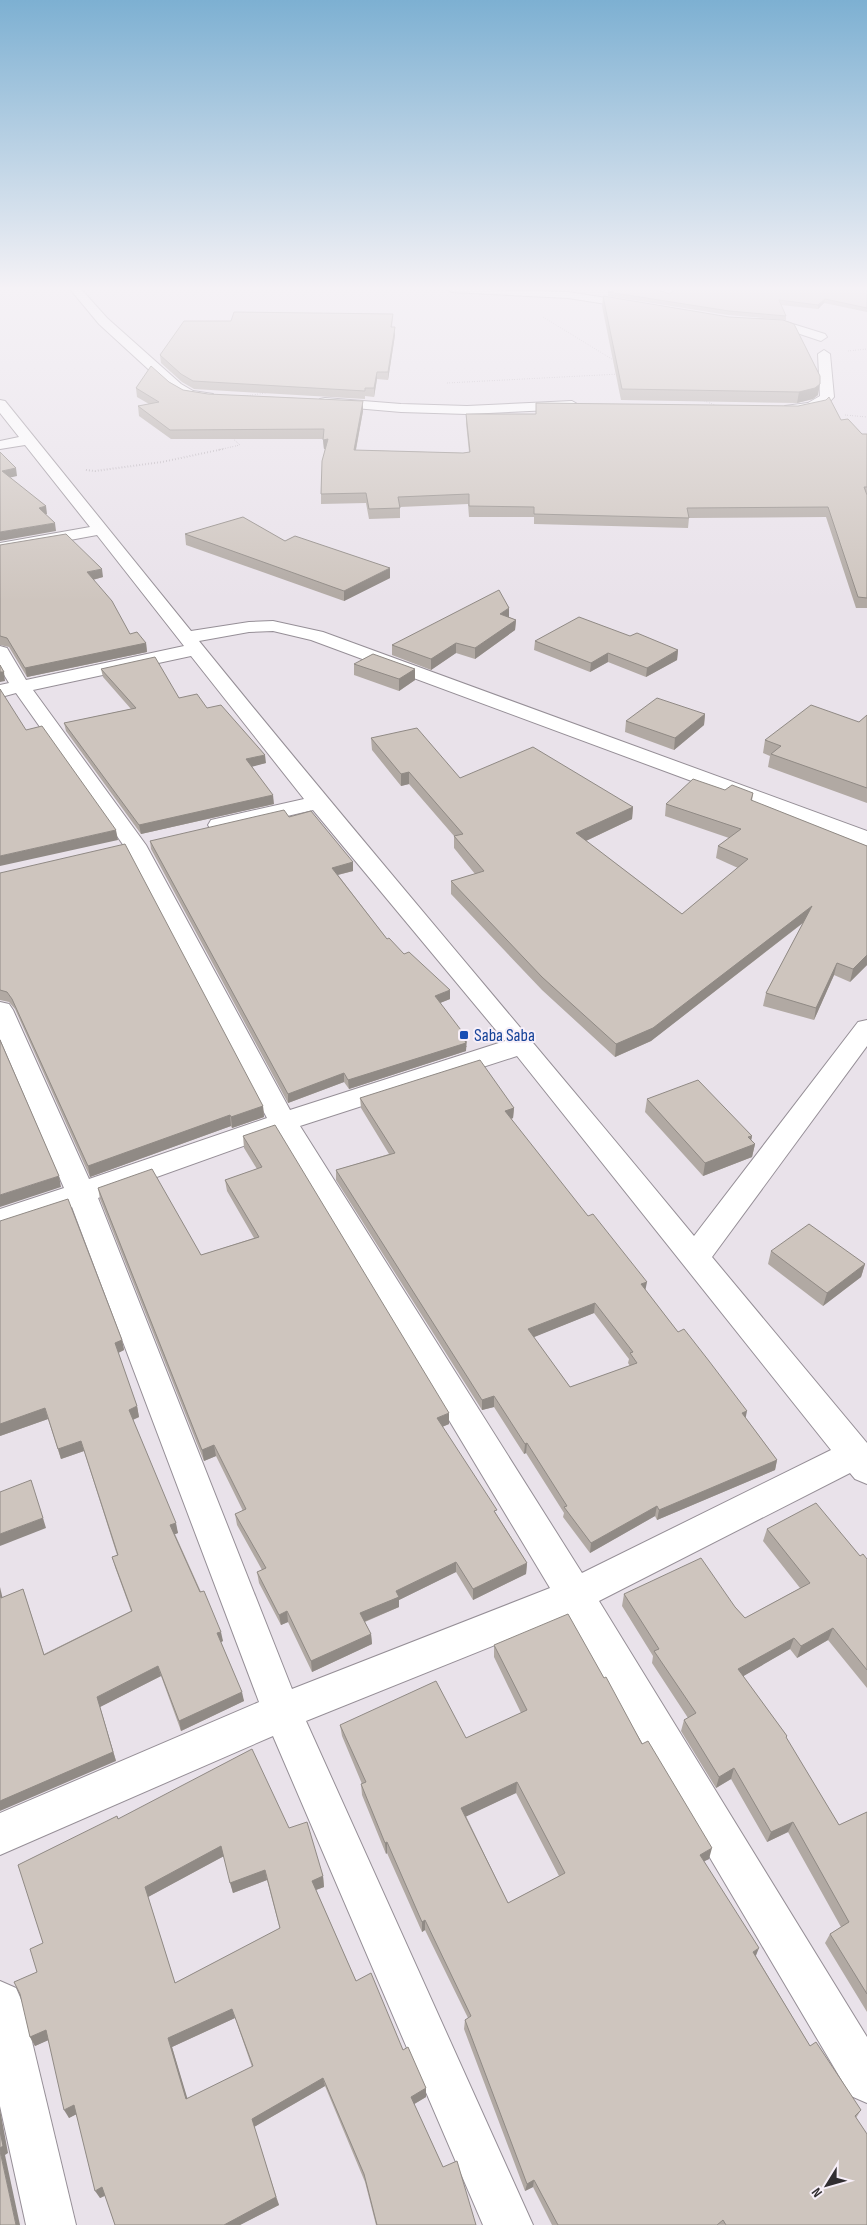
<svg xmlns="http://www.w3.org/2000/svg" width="867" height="2225" viewBox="0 0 867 2225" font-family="'Sofia Sans Condensed',sans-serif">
<rect width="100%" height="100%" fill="#e9e2ea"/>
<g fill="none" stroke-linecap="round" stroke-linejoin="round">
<defs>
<g id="street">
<polygon points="70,289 81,289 107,318 181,384 193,391 213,394 215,397 213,400 189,398 171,390 99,324"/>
<polygon points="447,289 568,292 638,303 644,306 638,309 568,298 452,292"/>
<polygon points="760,319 783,321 825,334 827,337 821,341 782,328 756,326 754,323 756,320"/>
<path d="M824,350L830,354L834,397C824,410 801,416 785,412L783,409L785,406L808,403L820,396L818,354Z"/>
<polygon points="325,398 401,404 467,406 572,401 579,405 572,409 467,414 401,412 320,405 318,402 320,399"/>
<path d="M0,400L5,401L191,631L249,622L273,621L323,632L867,831V846L311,640L273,631L249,632L199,641C361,841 530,1037 694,1236L858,1022L867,1020V1046L712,1257L867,1443V1484L855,1479L850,1473L599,1601L867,2037V2103L851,2096L567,1616L306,1721L533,2225H483L273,1736L0,1855V1813L259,1702L72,1207L0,1231V1209L64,1188L0,1039V1002L9,1004L13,1010L89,1179L267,1118L124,846L16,693L5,696L0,695V685L9,683L0,668V646L7,648L26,680L184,646L97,535L0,553V543L90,527L25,445L0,449V441L19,437L0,413ZM191,656L304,799L211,820L208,825L211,830L219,832L313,810L505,1041L290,1110L146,845L33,690ZM517,1056L831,1450L582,1573L300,1126ZM277,1134L550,1588L292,1689L98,1198Z"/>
<polygon points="0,1981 16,1988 23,2004 76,2225 26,2225 0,2106"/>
</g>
</defs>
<use href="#street" stroke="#968f97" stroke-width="2"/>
<g stroke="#969096" stroke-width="1" stroke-dasharray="0.5 2" stroke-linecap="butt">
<polyline points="543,317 615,361"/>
<polyline points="848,351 867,349"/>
<polyline points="447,383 620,374"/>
<polyline points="245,396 266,393"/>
<polyline points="702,400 715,405"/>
<polyline points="845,415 867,417"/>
<polyline points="218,450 240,445 231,437"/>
</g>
<polyline stroke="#969096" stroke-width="2" stroke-dasharray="0.5 2.5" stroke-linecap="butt" points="86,470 95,471 162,462 223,449"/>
<use href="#street" fill="#fff" fill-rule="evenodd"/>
</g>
<g fill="#b1a9a3" fill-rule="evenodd">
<polygon points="867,289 867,312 824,303 818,309 781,305 786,316 786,320 728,315 608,296 608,292 670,294"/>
<polygon points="603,296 818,395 813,399 797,403 621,400 602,306"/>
<polygon points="393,314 392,327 395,335 388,380 377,379 374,397 365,396 365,399 194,389 182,382 161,363 160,355 231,321"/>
<polygon points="169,382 183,390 208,394 363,401 363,411 356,450 463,453 469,452 466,423 466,414 536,414 536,403 841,420 862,434 867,434 867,608 856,608 826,517 689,518 688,528 534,524 534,517 469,517 468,504 400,507 400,518 369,519 366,503 321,504 321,494 325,449 324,449 323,439 171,439 139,416 138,406 149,404 137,397 136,388"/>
<polygon points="185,534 285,541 390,578 344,601 186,545"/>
<polygon points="0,545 103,577 93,580 130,634 146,643 147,652 27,677 9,647 0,645"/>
<polygon points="509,617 516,620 515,630 475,659 456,653 431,670 392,655 392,645"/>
<polygon points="630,636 678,650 677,660 646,677 608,662 590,672 534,650 535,641"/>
<polygon points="354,664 415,669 415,680 399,691 354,675"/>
<polygon points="101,669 207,708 266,763 252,766 274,804 141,834 66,731 64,723 131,709 103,677"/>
<polygon points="705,714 704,725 674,750 625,732 626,721"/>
<polygon points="867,715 867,803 768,767 770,756 763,753 765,740 859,722"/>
<polygon points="371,738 460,778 633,807 632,819 586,841 682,914 738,868 716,858 718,846 729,838 665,816 666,804 725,790 753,793 752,801 867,846 867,965 850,982 834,975 814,1020 763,1006 766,993 803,923 651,1041 615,1057 542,990 451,894 451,881 475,874 454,848 454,836 409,784 401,786 372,750"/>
<polygon points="289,817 353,862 353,871 338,875 387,939 404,954 450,999 440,1003 467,1047 466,1047 466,1051 349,1089 344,1082 288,1103 151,849 150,841"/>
<polygon points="0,873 263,1106 264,1117 232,1128 231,1126 90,1177 15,1009 9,1002 0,1000"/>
<path d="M360,1098L514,1108L513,1118L511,1119L678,1332L745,1417L777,1460L775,1470L657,1520L655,1516L590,1553L563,1517L564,1513L526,1453L524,1454L494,1407L482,1410L336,1180V1170L389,1154L361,1108ZM594,1313L629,1359L628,1363L630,1366L570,1387L533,1337Z"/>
<polygon points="647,1099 752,1136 751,1140 755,1144 752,1157 703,1176 645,1112"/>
<polygon points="243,1136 449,1424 442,1427 527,1563 526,1574 473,1600 456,1572 399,1600 399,1607 365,1622 371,1634 372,1644 312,1672 288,1622 281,1625 259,1583 257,1572 262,1570 237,1525 235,1514 243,1511 216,1456 204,1461 100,1199 98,1188 201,1255 254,1238 227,1191 225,1180 257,1169 244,1148"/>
<polygon points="0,1221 122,1340 124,1350 118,1353 137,1406 139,1417 133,1420 178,1533 175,1534 223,1641 221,1642 244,1701 181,1731 161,1676 100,1707 116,1761 2,1598 23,1589 44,1654 131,1611 115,1567 112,1557 117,1555 84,1451 61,1459 48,1419 0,1436"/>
<polygon points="771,1251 865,1264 861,1277 823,1306 768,1264"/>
<polygon points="767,1529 860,1556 867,1559 867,1688 828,1640 797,1658 790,1649 743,1676 787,1736 786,1738 839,1825 867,1812 867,2012 825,1943 830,1934 841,1927 788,1832 767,1842 731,1779 716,1788 681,1731 684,1720 688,1718 652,1663 653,1656 622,1606 624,1594 735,1607 745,1618 800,1588 763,1541"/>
<path d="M494,1645L604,1678L709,1859L704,1861L756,1956L810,2046L861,2110L856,2118L867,2225H552L533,2187L525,2191L464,2029L465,2020L468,2018L425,1930L422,1932L387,1853L386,1854L362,1795L361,1784H362L342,1736L340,1725L466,1738L521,1713L494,1657ZM516,1793L559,1876L508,1903L466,1816Z"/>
<path d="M118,1819L289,1828L323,1876L324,1887L316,1890L356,1981L403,2050L426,2097L414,2104L443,2167L476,2225H376L365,2182L325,2086L254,2127L279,2205L240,2225H115L105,2196L100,2198L76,2114L69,2118L48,2040L35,2046L30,2037L37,1972L43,1943ZM224,1856L233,1893L267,1880L280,1929L175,1983L148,1897ZM235,2018L252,2067L187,2099L172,2047Z"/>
</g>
<g fill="#908a85">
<polygon points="825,299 824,303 818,309 818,305"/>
<polygon points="395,327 395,335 388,380 388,372"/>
<polygon points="377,372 377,379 374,397 374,388"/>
<polygon points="820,384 818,395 813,399 797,403 799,392"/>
<polygon points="363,401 363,411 354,459 354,450"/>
<polygon points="328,439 328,448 324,449 323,440"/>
<polygon points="16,468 17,476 4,479 2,471"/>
<polygon points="46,506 47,514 41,516 39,508"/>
<polygon points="55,523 56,531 0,541 0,532"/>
<polygon points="390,568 390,578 344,601 344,591"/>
<polygon points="102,569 103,577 88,581 87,572"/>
<polygon points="509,608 509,618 500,614"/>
<polygon points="516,620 515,630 475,659 475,648"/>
<polygon points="146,643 147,652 27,677 25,668"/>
<polygon points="456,643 456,653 431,670 431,659"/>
<polygon points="678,650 677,660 646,677 647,668"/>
<polygon points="608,653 608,662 590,672 591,663"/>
<polygon points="415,669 415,680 399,691 399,679"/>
<polygon points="0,672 4,672 5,681 0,682"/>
<polygon points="705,714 704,725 674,750 675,738"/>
<polygon points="265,755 266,763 247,768 246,759"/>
<polygon points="409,772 409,784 401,786 401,774"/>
<polygon points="273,795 274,804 141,834 139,825"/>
<polygon points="633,807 632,819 575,846 576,833"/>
<polygon points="116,830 118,840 0,866 0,856"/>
<polygon points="353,862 353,871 333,876 332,868"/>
<polygon points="812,906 809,918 651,1041 615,1057 616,1044"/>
<polygon points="867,955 867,965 850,982 853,969"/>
<polygon points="837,963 834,975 814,1020 816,1008"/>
<polygon points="450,990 450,999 435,1005 435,996"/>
<polygon points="467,1038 466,1051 349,1089 348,1080"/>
<polygon points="344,1073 344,1082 288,1103 288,1094"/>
<polygon points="263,1106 264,1117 232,1128 231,1117"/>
<polygon points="514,1108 513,1118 504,1121 505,1111"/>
<polygon points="230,1115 231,1126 90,1177 88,1166"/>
<polygon points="752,1136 750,1146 755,1144 752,1157 703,1176 705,1163"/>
<polygon points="59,1176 61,1187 0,1207 0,1195"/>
<polygon points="865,1264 861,1277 823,1306 827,1293"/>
<polygon points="647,1282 645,1292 641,1284"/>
<polygon points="595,1303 594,1313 527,1340 528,1329"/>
<polygon points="122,1340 124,1350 118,1353 115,1343"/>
<polygon points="494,1396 494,1407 482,1410 482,1400"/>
<polygon points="137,1406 139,1417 132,1420 129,1410"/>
<polygon points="45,1408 48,1419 0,1436 0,1424"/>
<polygon points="747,1411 745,1421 742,1413"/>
<polygon points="449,1413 449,1424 437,1429 437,1418"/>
<polygon points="81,1441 84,1451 61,1459 58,1449"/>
<polygon points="527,1443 526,1453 524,1454 525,1444"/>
<polygon points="214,1445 216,1456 204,1461 202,1450"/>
<polygon points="777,1460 775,1470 657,1520 659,1510"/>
<polygon points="657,1506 655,1516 590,1553 591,1543"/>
<polygon points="43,1518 46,1528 0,1546 0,1534"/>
<polygon points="176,1523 178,1533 173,1535 170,1525"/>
<polygon points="456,1562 456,1572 399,1600 399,1607 361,1623 360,1613 396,1591"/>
<polygon points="527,1563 526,1574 473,1600 473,1589"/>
<polygon points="0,1587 5,1608 1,1598 0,1594"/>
<polygon points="287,1611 288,1622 281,1625 279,1615"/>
<polygon points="833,1628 828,1640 797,1658 801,1646"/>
<polygon points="221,1632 223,1641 219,1643 217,1633"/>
<polygon points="371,1634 372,1644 312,1672 311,1661"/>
<polygon points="794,1638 790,1649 735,1681 738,1669"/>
<polygon points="158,1666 161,1676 100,1707 116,1761 0,1811 0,1801 97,1697"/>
<polygon points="242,1692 244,1701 181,1731 179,1721"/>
<polygon points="734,1768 731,1779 716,1788 719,1777"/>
<polygon points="517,1782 516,1793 461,1819 461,1808"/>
<polygon points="793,1822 788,1832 767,1842 771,1832"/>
<polygon points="387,1842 387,1853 386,1854 385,1843"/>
<polygon points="221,1846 224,1856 148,1897 145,1887"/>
<polygon points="712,1848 709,1859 697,1865 700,1855"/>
<polygon points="265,1870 267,1880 233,1893 230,1883"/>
<polygon points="323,1876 324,1887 313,1891 312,1881"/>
<polygon points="425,1920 425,1930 422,1932 422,1922"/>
<polygon points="759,1948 755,1958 753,1952"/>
<polygon points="232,2009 235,2018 172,2047 190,2107 186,2099 168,2038"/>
<polygon points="46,2030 51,2039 35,2046 30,2037"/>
<polygon points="323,2078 325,2086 254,2127 252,2119"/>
<polygon points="426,2088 426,2097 411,2106 411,2097"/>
<polygon points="74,2105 79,2113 69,2118 64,2110"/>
<polygon points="0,2109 8,2153 5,2155 20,2225 16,2225 0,2151"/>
<polygon points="534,2180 533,2187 525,2191 527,2184"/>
<polygon points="102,2187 106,2195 100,2198 95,2191"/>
<polygon points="276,2197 279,2205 240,2225 224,2225"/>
</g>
<g fill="#cec5be" stroke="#908a85" fill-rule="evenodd">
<polygon points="622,289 655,289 670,294 676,289 867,289 867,308 825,299 818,305 779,300 786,316 729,311 608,292"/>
<polygon points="603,296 729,317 783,320 794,324 820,376 820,384 815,388 799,392 622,389"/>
<polygon points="234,312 393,314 391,327 395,327 388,372 377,372 374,388 365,388 365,391 193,381 181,374 160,355 184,321 231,321"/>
<polygon points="151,366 169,382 183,390 208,394 363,401 354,450 463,453 470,452 466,414 536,414 536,403 798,406 826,400 829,397 841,420 848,419 862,434 867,434 867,487 864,487 867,495 867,598 858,597 828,507 687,508 689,518 534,514 534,507 469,506 469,494 398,497 400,508 369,509 366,493 321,494 322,461 328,439 323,440 324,429 170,430 138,406 159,402 136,388"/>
<polygon points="0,452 16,468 2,471 46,506 39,508 55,523 0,532"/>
<polygon points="243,517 285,541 295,536 390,568 344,591 185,534"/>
<polygon points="66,534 102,569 87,572 112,601 130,634 137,632 146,643 25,668 7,638 0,636 0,545"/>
<polygon points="499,590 509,608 500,614 516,620 475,648 456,643 431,659 392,645"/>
<polygon points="579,617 630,636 637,633 678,650 647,668 608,653 591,663 535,641"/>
<polygon points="373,654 415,669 399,679 354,664"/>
<polygon points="155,657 179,698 197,694 207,708 221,705 265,755 246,759 273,795 139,825 64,723 136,708 101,669"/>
<polygon points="0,665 4,672 0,672"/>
<polygon points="0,689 26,730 42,726 116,830 0,856"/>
<polygon points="657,698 705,714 675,738 626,721"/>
<polygon points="811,705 859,722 867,715 867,788 771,754 781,746 765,740"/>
<polygon points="417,728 460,778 533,747 633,807 576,833 682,914 748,859 718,846 741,829 666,804 693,779 725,790 732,785 753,793 751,800 867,846 867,955 853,969 837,963 816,1008 766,993 812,906 653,1028 616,1044 542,977 451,881 484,871 454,836 463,834 409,772 401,774 371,738"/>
<polygon points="284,810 289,817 311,811 353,862 332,868 387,939 389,938 404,954 409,952 450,990 435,996 467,1038 464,1039 466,1043 348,1080 344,1073 288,1094 150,841"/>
<polygon points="125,844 263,1106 231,1117 230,1115 88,1166 12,999 7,992 0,990 0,873"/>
<polygon points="0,1040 59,1176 0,1195"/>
<path d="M480,1060L514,1108L505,1111L588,1216L593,1214L647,1282L641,1284L678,1332L684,1329L709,1361L747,1411L742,1413L777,1460L659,1510L657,1506L591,1543L564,1507L567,1506L527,1443L525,1444L494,1396L482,1400L336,1170L395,1153L360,1098ZM595,1303L633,1352L630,1353L637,1363L570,1387L528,1329Z"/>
<polygon points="698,1080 752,1136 748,1137 755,1144 705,1163 647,1099"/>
<polygon points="275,1125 449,1413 437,1418 497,1510 494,1511 527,1563 473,1589 456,1562 396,1591 399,1597 360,1613 371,1634 311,1661 287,1611 279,1615 257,1572 266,1568 235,1514 246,1509 214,1445 202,1450 98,1188 152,1169 201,1255 259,1237 225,1180 262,1167 243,1136"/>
<polygon points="68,1199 122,1340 115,1343 137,1406 129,1410 176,1523 170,1525 200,1592 204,1591 221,1632 217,1633 242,1692 179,1721 158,1666 97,1697 113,1752 0,1801 0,1594 1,1598 23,1589 44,1655 132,1611 112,1557 118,1555 81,1441 58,1449 45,1408 0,1424 0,1221"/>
<polygon points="809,1224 865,1264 827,1293 771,1251"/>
<polygon points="31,1480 43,1518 0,1534 0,1492"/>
<polygon points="816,1503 860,1556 863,1554 867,1559 867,1670 833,1628 801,1646 794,1638 738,1669 787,1736 786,1737 839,1825 867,1812 867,1994 830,1934 849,1922 793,1822 771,1832 734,1768 719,1777 684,1720 696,1713 654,1651 659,1649 624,1594 701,1558 735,1607 745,1618 810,1583 767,1529"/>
<path d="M568,1614L604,1678L606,1677L642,1744L648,1741L712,1848L700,1855L759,1948L753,1952L810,2046L816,2042L861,2110L855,2116L867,2134V2225H726L723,2220L717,2225H558L534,2180L527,2184L465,2020L471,2016L425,1920L422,1922L387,1842L385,1843L361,1784L366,1782L340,1725L436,1681L466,1738L527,1710L494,1645ZM517,1782L565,1873L508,1903L461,1808Z"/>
<path d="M252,1749L289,1828L307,1822L323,1876L312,1881L356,1981L371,1973L403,2050L408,2047L426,2088L411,2097L443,2167L457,2161L476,2225H377L364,2174L323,2078L252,2119L276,2197L224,2225H115L102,2187L95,2191L74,2105L64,2110L46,2030L30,2037L20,1994L14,1982L37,1972L30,1949L43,1943L18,1865L117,1816L118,1819ZM221,1846L230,1883L265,1870L280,1928L175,1983L145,1887ZM232,2009L253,2066L186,2099L168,2038Z"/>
<polygon points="0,2131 3,2146 0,2148"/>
<polygon points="0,2151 16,2225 0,2225"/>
</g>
<linearGradient id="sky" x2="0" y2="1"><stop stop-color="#7db0d2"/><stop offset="0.48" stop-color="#f5f2f6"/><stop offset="1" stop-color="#f5f2f6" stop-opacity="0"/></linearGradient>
<rect width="867" height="601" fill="url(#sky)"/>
<rect fill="#1a4fb4" stroke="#f7eff8" stroke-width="2" x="459" y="1030" width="10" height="10" rx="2.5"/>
<g text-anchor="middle" stroke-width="4" stroke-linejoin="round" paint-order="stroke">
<g font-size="18" fill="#164399" stroke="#f7eff8" text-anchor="start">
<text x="474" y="1041">Saba Saba</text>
</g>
</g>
<g transform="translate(827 2185) rotate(233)" stroke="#f7eff8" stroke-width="4" paint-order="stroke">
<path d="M0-4L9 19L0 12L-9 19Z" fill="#312e31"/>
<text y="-8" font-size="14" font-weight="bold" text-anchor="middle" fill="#312e31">N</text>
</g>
</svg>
